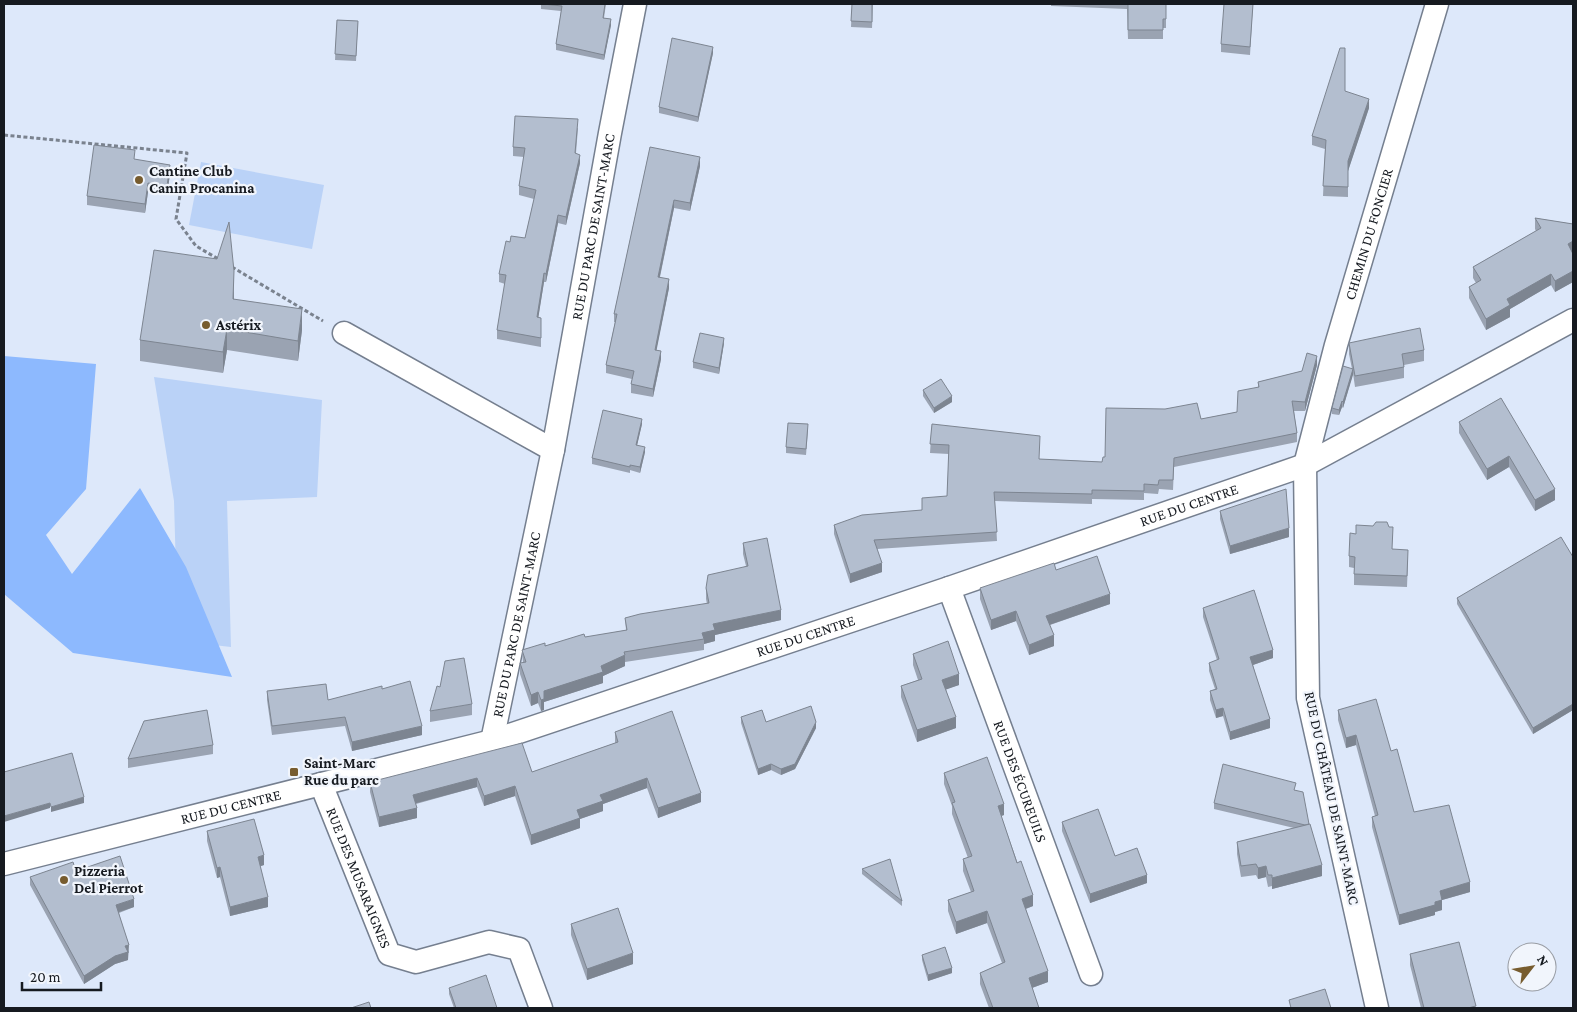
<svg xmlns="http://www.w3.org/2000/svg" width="1577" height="1012" viewBox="0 0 1577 1012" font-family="'Crimson Pro',serif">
<rect width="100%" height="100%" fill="#dde8fa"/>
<g fill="#bad2f7">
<polygon points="201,162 324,185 312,249 189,225"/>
<polygon points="154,377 322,400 317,497 227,501 231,647 178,641 174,501"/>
</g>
<polygon fill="#8db9fe" points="4,356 96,364 86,489 46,535 72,574 140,488 186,567 232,677 73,653 4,594"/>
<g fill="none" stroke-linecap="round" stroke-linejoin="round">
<defs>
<g id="minor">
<polyline points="344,333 553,450"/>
<path id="s1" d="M949,588L1091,974"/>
<path id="s2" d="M492,741L553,450L610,133L635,4"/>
<path id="s3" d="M321,784L389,954L416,962L489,942L519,949L541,1008"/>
<path id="s4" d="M4,864L492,741L949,588L1305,465L1573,320"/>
<path id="s5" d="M1377,1008L1308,698L1305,465L1336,345L1437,4"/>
</g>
</defs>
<use href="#minor" stroke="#757f8f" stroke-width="25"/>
<g stroke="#7a828e" stroke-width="3" stroke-dasharray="4 2.5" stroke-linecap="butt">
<polyline points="4,135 187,153 176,219 196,246 220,260"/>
<polyline points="232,267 323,321"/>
</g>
<use href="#minor" stroke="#fff" stroke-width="22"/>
</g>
<g fill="#9aa3b2">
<polygon points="541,4 606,4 604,18 611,25 604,60 556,50 556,44 561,11 541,9"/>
<polygon points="852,4 873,4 872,28 851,27"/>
<polygon points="1051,4 1166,4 1166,28 1163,28 1163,39 1128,39 1127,9 1051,6"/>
<polygon points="1253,4 1250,55 1221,52 1221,44"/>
<polygon points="337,20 358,21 356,61 335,60"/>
<polygon points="713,53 698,122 659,113 659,107"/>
<polygon points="1345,91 1369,108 1348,171 1348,197 1323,196 1325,149 1312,145 1312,136"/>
<polygon points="578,128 576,153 580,163 566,225 558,223 546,282 544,282 538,318 541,318 541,347 497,339 497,330 505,284 499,282 499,274 510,242 525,238 534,199 519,195 519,186 524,157 513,156 513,147"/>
<polygon points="650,147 700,166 690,211 674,208 660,277 669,288 656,350 661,359 653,397 631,393 631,384 632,379 606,373 606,365 615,322 614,322 614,314"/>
<polygon points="135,160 170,174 167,195 148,192 145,213 87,205 87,196"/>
<polygon points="1535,218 1573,224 1573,282 1555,292 1551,285 1510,309 1510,317 1486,330 1469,298 1469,287 1476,283 1473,278 1473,267 1536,231 1535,229"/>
<polygon points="234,292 234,299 302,330 298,361 227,350 223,373 140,361 140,340"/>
<polygon points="724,343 719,374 693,368 693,362"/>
<polygon points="1349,343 1424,350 1424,361 1404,365 1404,378 1355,387 1353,373 1343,408 1342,407 1339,415 1332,414 1332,408 1352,369 1349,354"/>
<polygon points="1317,365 1305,411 1294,411 1297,433 1297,442 1174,467 1173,490 1159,489 1158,494 1144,493 1144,500 1092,499 1092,504 995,501 997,541 877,549 882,572 850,583 834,534 834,525 922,510 947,496 949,454 930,453 932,424 1040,459 1102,462 1105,457 1201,419 1237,412 1258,387 1258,382 1302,371"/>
<polygon points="923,390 952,402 934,413 923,396"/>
<polygon points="1501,398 1555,500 1535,511 1509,467 1487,480 1459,433 1459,422"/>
<polygon points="642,424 637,445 645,452 640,473 630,470 630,473 592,464 592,458"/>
<polygon points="808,430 806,455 786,453 786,447"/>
<polygon points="1220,511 1289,537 1230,554 1220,519"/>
<polygon points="743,543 781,620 715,635 715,641 704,644 704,650 625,662 625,666 603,676 603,683 544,702 544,710 541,711 538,703 531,706 520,674 520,663 523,663 522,650 626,630 625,618 707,604 706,599 706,588 746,566 743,554"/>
<polygon points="1393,549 1408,561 1407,587 1354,585 1354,568 1349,567 1349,556"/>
<polygon points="1573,557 1573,710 1533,734 1457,604 1457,598"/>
<polygon points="1056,570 1110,604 1050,625 1054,646 1029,655 1016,621 991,630 980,599 980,588"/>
<polygon points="1203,608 1273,658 1253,665 1270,728 1230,740 1223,716 1216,718 1210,700 1210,691 1215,689 1209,671 1209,663 1217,660 1203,617"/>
<polygon points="913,654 959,685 946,689 956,728 917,742 901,697 901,686 918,680 913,665"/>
<polygon points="382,689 422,735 352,751 345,726 272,735 267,700 267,691 328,700"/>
<polygon points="472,704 472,715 430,722 430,711"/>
<polygon points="1338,710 1391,751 1414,812 1470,892 1442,900 1442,910 1435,912 1435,915 1399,925 1372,827 1372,817 1375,816 1356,745 1346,748 1338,720"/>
<polygon points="741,717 766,722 816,728 795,769 781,775 771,770 758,775 741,723"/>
<polygon points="615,732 701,802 658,818 647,788 603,804 603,811 580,819 580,828 531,845 515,796 484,806 477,787 416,804 417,818 379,827 370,792 370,782 532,772 615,743"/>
<polygon points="213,745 213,754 128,768 128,759"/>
<polygon points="944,773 1004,815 1001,816 1033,906 1026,909 1048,982 1032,988 1039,1008 989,1008 980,984 980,973 1002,963 987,923 956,934 948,911 948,900 971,892 963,871 963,859 968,858 952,814 952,806 944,784"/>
<polygon points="1295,790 1309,824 1322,876 1272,889 1272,886 1268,887 1266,877 1258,879 1256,875 1241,877 1237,854 1237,842 1294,828 1214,809 1214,803"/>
<polygon points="1062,822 1115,856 1147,883 1090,903 1062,831"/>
<polygon points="207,831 264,865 260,866 268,907 230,916 220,877 217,878 207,841"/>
<polygon points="862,869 902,901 902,906 862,874"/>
<polygon points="76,871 134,907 119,913 129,953 128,953 128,960 115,964 84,984 30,885 30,877"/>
<polygon points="571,924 633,964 587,980 571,935"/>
<polygon points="1410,954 1476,1008 1421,1008 1410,965"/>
<polygon points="922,955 952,973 928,981 922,960"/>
<polygon points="449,988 497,1008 454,1008 449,994"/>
</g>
<g fill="#7d8591">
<polygon points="611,19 611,25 604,60 604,55"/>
<polygon points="713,47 713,53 698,122 698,117"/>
<polygon points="1369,99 1369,108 1348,171 1348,197 1348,161"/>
<polygon points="580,155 580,163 566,225 566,217"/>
<polygon points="700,157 700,166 690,211 690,203"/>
<polygon points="170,165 170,174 167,195 167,186"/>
<polygon points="148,183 148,192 145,213 145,204"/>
<polygon points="674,200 674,208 658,285 658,277"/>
<polygon points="558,215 558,223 546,282 546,274"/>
<polygon points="1573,241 1573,253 1568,255 1568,244"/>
<polygon points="234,271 234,292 233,320 233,299"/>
<polygon points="1573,271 1573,282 1555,292 1555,281"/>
<polygon points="544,273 544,282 537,326 537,317"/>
<polygon points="1551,274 1551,285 1510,309 1510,317 1486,330 1486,319 1507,299"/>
<polygon points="669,279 669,288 655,358 655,350"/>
<polygon points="302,309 302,330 298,361 298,341"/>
<polygon points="227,329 227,350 223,373 223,352"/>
<polygon points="724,338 724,343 719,374 719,368"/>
<polygon points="661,351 661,359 653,397 653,389"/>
<polygon points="1317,356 1317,365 1305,411 1305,402"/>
<polygon points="1353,369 1353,375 1343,408 1343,402"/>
<polygon points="952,396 952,402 934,413 934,408"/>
<polygon points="1342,401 1342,407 1339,415 1339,410"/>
<polygon points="642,419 642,424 636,450 636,445"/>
<polygon points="645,447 645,452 640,473 640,467"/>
<polygon points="1509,456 1509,467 1487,480 1487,469"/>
<polygon points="1555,489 1555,500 1535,511 1535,500"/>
<polygon points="1289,528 1289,537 1230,554 1230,546"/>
<polygon points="882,563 882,572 850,583 850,574"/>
<polygon points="1110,594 1110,604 1046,626 1046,616"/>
<polygon points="781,610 781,620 715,635 715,641 704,644 704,639 702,633 713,624"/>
<polygon points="1016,611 1016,621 991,630 991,620"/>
<polygon points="1054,635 1054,646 1029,655 1029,645"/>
<polygon points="1273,650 1273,658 1250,666 1250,657"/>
<polygon points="625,655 625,666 603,676 603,683 544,702 544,691"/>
<polygon points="959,674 959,685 942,691 942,680"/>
<polygon points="538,692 538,703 531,706 531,695"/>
<polygon points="544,699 544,710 541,711 541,700"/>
<polygon points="1573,704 1573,710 1533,734 1533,728"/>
<polygon points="1223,708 1223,716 1216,718 1216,710"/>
<polygon points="956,717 956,728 917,742 917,730"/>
<polygon points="1270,719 1270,728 1230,740 1230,732"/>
<polygon points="816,722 816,728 795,769 781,775 781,769"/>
<polygon points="422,726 422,735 352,751 352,742"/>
<polygon points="1356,735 1356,745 1346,748 1346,738"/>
<polygon points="771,764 771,770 758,775 758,769"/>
<polygon points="477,778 477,787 413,804 413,795"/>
<polygon points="647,778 647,788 603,804 603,811 580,819 580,828 531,845 531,835 600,795"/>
<polygon points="515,786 515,796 484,806 484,796"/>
<polygon points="701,793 701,802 658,818 658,808"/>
<polygon points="84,797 84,803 51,812 51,807"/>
<polygon points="50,803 50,808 4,822 4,816"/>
<polygon points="1004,804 1004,815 998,817 998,806"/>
<polygon points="417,808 417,818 379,827 379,817"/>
<polygon points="264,855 264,865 258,867 258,857"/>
<polygon points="1322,865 1322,876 1272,889 1272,878"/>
<polygon points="1266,866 1266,877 1258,879 1258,868"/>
<polygon points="220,867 220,877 217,878 217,868"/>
<polygon points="1147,875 1147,883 1090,903 1090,894"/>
<polygon points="1470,882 1470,892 1442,900 1442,910 1435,912 1435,915 1399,925 1399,915 1435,902 1440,891"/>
<polygon points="1033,895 1033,906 1022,910 1022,899"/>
<polygon points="268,897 268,907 230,916 230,907"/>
<polygon points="134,899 134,907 116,913 116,905"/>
<polygon points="987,911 987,923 956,934 956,922"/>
<polygon points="129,945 128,960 115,964 84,984 84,976 125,946"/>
<polygon points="633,953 633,964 587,980 587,969"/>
<polygon points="952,968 952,973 928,981 928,975"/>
<polygon points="1048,971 1048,982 1029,989 1029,978"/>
</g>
<g fill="#b3becf" stroke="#7d8591">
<polygon points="543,4 605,4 603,18 611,19 604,55 556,44 562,6"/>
<polygon points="852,4 872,4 872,22 851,21"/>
<polygon points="1128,4 1166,4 1166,19 1163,19 1163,30 1128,30"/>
<polygon points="1224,4 1253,4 1250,47 1221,44"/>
<polygon points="337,20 358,21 356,56 335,54"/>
<polygon points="672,38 713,47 698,117 659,107"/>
<polygon points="1340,48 1345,48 1345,91 1369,99 1348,161 1348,187 1323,186 1326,140 1312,136"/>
<polygon points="515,116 578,119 575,153 580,155 566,217 558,215 546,274 544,273 537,317 541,318 541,338 497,330 506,275 499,274 506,241 510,242 511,236 525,238 536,190 519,186 525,148 513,147"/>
<polygon points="94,145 135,150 134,159 170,165 167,186 148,183 145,204 87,196"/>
<polygon points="650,147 700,157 690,203 674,200 658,277 669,279 655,350 661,351 653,389 631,384 634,371 606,365 617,314 614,314"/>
<polygon points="1535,218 1573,224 1573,241 1568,244 1573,254 1573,271 1555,281 1551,274 1507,299 1510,305 1486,319 1469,287 1481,280 1473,267 1541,228"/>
<polygon points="229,222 234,271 233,299 302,309 298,341 227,329 223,352 140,340 154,250 217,259"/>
<polygon points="1420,328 1424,350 1402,354 1404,367 1355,376 1349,343"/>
<polygon points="700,333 724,338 719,368 693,362"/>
<polygon points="1307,353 1317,356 1305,402 1292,401 1297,433 1174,458 1173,480 1159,480 1158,485 1144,484 1144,491 1092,490 1092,494 994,492 997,532 874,540 882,563 850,574 834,525 862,515 922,510 922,498 947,496 949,445 930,444 932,424 1040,436 1039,459 1102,462 1103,457 1105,457 1106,408 1165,409 1197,403 1201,419 1237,412 1238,391 1259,387 1258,382 1302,371"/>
<polygon points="1343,366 1353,369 1343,402 1342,401 1339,410 1332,408"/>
<polygon points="941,379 952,396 934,408 923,390"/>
<polygon points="1501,398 1555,489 1535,500 1509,456 1487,469 1459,422"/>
<polygon points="603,410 642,419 636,445 645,447 640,467 630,465 630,467 592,458"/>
<polygon points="788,423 808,424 806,449 786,447"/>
<polygon points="1286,489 1289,528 1230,546 1220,511"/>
<polygon points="1376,522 1387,522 1389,527 1393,527 1392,549 1408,550 1407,576 1354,574 1355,557 1349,556 1350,533 1356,534 1356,525 1373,526"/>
<polygon points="1561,537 1573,557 1573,704 1533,728 1457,598"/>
<polygon points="767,538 781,610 713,624 715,630 702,633 704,639 624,652 625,655 601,666 603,672 544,691 544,699 541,700 538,692 531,695 520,663 526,662 522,650 545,643 545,646 584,634 585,637 627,630 625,618 640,614 709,603 706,588 708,575 748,566 743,543"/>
<polygon points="1097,556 1110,594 1046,616 1054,635 1029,645 1016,611 991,620 980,588 1054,563 1056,570"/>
<polygon points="1254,590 1273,650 1250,657 1270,719 1230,732 1223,708 1216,710 1210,691 1217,689 1209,663 1219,659 1203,608"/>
<polygon points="948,641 959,674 942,680 956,717 917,730 901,686 922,679 913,654"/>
<polygon points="464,658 472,704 430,711 437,686 440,687 445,661"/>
<polygon points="410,681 422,726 352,742 345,717 272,726 267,691 326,684 328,700 382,686 382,689"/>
<polygon points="1376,699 1391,751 1397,749 1414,812 1449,805 1470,882 1440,891 1442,900 1435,902 1435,905 1399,915 1372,817 1378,815 1356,735 1346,738 1338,710"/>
<polygon points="811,706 816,722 795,764 781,769 771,764 758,769 741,717 762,710 766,722"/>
<polygon points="207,710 213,745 128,759 144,721"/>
<polygon points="672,711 701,793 658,808 647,778 600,795 603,801 577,810 580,818 531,835 515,786 484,796 477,778 413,795 417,808 379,817 370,782 522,743 532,772 618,742 615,732"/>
<polygon points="72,753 84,797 51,807 50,803 4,816 4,772"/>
<polygon points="987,757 1004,804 998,806 1017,863 1021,861 1033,895 1022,899 1048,971 1029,978 1039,1008 993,1008 980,973 1005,962 987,911 956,922 948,900 974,891 963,859 972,856 952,803 955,802 944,773"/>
<polygon points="1223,764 1296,783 1294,790 1303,792 1309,824 1305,825 1214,803"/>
<polygon points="1098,809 1115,856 1137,848 1147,875 1090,894 1062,822"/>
<polygon points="254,819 264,855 258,857 268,897 230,907 220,867 217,868 207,831"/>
<polygon points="1310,824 1322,865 1272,878 1272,875 1268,875 1266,866 1258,868 1256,864 1241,866 1237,842"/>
<polygon points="120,856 134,899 116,905 129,945 125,946 128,952 115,956 84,976 30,877 73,862 76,871"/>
<polygon points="890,859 902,901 862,869"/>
<polygon points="618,908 633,953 587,969 571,924"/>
<polygon points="1459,942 1476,1006 1468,1008 1424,1008 1410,954"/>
<polygon points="945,947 952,968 928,975 922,955"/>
<polygon points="486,975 497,1008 456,1008 449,988"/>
<polygon points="1325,989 1331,1008 1291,1008 1289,1000"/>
<polygon points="369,1002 371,1008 351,1008"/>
</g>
<g fill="#775c2f" stroke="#f1f5fc" stroke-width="2">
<circle cx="139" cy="180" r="5"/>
<circle cx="206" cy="325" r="5"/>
<rect x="289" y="767" width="10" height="10" rx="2.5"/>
<circle cx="64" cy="880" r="5"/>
</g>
<g text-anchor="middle" stroke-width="4.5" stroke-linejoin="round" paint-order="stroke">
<g font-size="15" font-weight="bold" fill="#161a20" stroke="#f1f5fc" text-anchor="start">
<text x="149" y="176">Cantine Club<tspan x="149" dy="17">Canin Procanina</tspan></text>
<text x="216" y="330">Astérix</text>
<text x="304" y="768">Saint-Marc<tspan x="304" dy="17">Rue du parc</tspan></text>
<text x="74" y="876">Pizzeria<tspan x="74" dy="17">Del Pierrot</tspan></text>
</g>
<g font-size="15" fill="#161a20" stroke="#f1f5fc">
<text dy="5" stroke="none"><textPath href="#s2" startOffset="524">RUE DU PARC DE SAINT-MARC</textPath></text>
<text dy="5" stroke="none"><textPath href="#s5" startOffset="790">CHEMIN DU FONCIER</textPath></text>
<text dy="5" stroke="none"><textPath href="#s4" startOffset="1239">RUE DU CENTRE</textPath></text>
<text dy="5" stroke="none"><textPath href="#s2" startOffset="119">RUE DU PARC DE SAINT-MARC</textPath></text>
<text dy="5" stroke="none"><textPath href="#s4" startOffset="834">RUE DU CENTRE</textPath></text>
<text dy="5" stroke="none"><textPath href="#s1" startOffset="206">RUE DES ÉCUREUILS</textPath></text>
<text transform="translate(1332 798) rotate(78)" y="5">RUE DU CHÂTEAU DE SAINT-MARC</text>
<text dy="5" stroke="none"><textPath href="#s4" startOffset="234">RUE DU CENTRE</textPath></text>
<text dy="5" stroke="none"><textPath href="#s3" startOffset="101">RUE DES MUSARAIGNES</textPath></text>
</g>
</g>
<rect width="1577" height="1012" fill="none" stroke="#161a20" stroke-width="10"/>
<g transform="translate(1532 967) rotate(59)"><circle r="24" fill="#f1f5fc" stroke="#999da4"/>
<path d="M0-4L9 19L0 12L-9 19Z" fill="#775c2f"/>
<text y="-8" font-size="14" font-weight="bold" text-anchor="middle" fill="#161a20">N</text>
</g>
<path d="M22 982v8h79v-8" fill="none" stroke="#161a20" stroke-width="2.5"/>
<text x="30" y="982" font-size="15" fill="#161a20" stroke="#f1f5fc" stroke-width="4" paint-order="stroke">20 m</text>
</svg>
